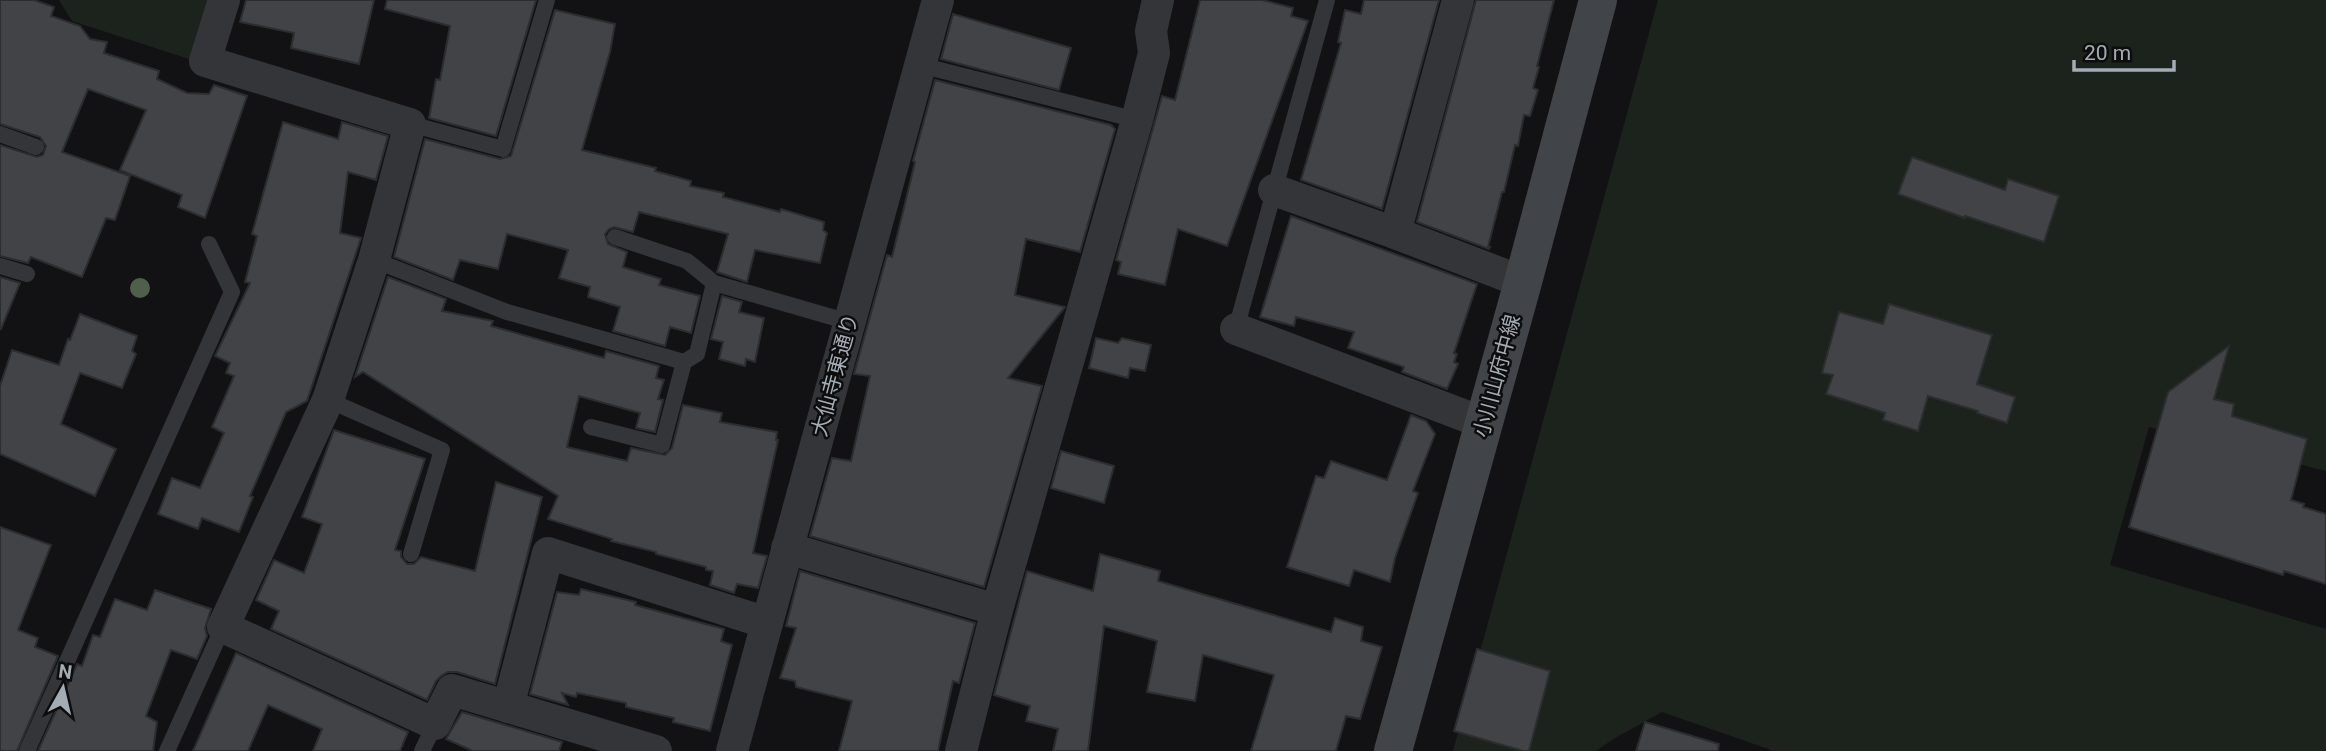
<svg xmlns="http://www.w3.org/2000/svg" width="2326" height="751" viewBox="0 0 2326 751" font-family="Roboto,'Noto Sans JP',sans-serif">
<rect width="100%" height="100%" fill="#121214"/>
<g fill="#1c231c">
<polygon points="59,0 209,0 192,60 72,21"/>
<polygon points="1658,0 2326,0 2326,471 2149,427 2110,565 2326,629 2326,751 1774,751 1662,712 1615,738 1596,751 1453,751"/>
</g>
<g fill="#414347" stroke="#2c2d2f" stroke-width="2">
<polygon points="0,0 34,0 54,7 51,16 80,26 90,39 107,42 104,53 159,71 157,79 187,93 209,94 214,85 247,96 205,218 178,207 182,195 120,170 146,110 88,89 62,152 130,176 115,220 106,218 82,277 31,257 28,263 0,256 0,145 37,157 43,155 46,146 40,137 0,124"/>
<polygon points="246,0 374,0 359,64 291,48 294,33 240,22"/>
<polygon points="387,0 536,0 496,136 429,118 436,79 440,80 450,26 385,9"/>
<polygon points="1200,0 1262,0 1293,8 1291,16 1308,21 1227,246 1178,229 1165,285 1118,274 1121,262 1116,260 1162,96 1175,100"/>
<polygon points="1364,0 1439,0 1382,209 1301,180 1341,43 1338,42 1345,10 1361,14"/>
<polygon points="1476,0 1554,0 1537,66 1539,67 1533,88 1538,90 1530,116 1524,115 1518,146 1515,145 1504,192 1502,192 1488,247 1490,247 1489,249 1417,222"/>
<polygon points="555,10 615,24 610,52 582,150 656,168 655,171 691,181 690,186 724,193 723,197 780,212 781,209 824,222 823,230 827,233 820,263 755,250 747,282 717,272 728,234 639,212 633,232 614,227 609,229 605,234 608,244 627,252 623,267 661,279 659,285 700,296 691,333 670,327 665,346 613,331 620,307 588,297 590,287 559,278 568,250 507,234 498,269 460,260 453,280 394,257 425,139 500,159 511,156"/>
<polygon points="953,14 1071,48 1059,90 941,59"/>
<polygon points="935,80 1111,125 1115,129 1080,252 1026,239 1015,295 1065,307 1008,378 1042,386 984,587 810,536 832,458 851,461 870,376 854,374 887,255 892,257 915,162 913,161"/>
<polygon points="283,122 338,139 342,122 388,136 376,180 348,172 340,233 361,238 307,401 286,412 250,496 253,497 239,532 202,518 198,529 158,514 172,478 200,488 224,433 212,427 234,376 226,373 230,363 215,356 250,283 245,282 257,236 252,234"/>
<polygon points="1912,157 2005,190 2008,179 2059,196 2044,242 1965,216 1965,218 1898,194"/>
<polygon points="1291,216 1477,284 1454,353 1457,354 1454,362 1458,364 1447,389 1402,372 1404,367 1348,348 1354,332 1296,317 1294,326 1260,317"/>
<polygon points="0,277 20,283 1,329 0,329"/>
<polygon points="388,277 446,299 442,311 493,321 491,326 604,358 606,351 659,366 656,378 664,380 658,399 663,400 655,432 636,428 640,413 579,396 567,447 627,461 631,448 665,455 672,448 683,405 722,413 720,422 777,432 776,440 778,440 753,553 767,556 758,588 737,584 734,593 710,585 713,571 706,570 706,567 656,554 656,552 611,541 612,539 548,519 558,496 363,372 355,377"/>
<polygon points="722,296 742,302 739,312 764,318 755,362 746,359 745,366 719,359 723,342 711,339"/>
<polygon points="1889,304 1992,335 1977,384 2015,397 2007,423 1977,413 1978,411 1928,396 1918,431 1883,420 1885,413 1826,394 1833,375 1822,373 1839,312 1883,324"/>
<polygon points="80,314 137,336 132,351 136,354 122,388 80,373 61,424 116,449 95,496 0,454 0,386 12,350 59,365 68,339 70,340"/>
<polygon points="1096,338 1118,343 1122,338 1151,345 1145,371 1130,368 1128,378 1089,368"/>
<polygon points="2229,346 2214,399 2234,404 2232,416 2307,439 2291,500 2304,504 2303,507 2326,514 2326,584 2284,571 2283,575 2129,527 2168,392"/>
<polygon points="1411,415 1426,421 1435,434 1413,491 1418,493 1395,558 1390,582 1354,570 1349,586 1287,567 1316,476 1324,478 1331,461 1387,480"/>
<polygon points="334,430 425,459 395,550 401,551 401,557 407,564 414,564 421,557 475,571 496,482 542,497 495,684 457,672 448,672 441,676 436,681 427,700 271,629 279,611 256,600 274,560 304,573 322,524 302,517"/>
<polygon points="1061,451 1114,466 1104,503 1051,488"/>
<polygon points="0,527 51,545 18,630 38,638 35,647 58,656 17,751 0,751"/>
<polygon points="1100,554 1160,571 1158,581 1331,632 1335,618 1363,627 1361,641 1382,647 1360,719 1346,716 1336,751 1251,751 1274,675 1203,655 1195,701 1147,692 1157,641 1104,626 1088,751 1053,751 1058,729 1026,721 1030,706 994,695 1027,571 1093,591"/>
<polygon points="800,571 975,623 959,683 953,681 938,751 839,751 852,701 796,687 795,681 780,678 796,628 786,626"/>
<polygon points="581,589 636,602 635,605 724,629 721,641 732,645 710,731 673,722 674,718 626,707 626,703 577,693 576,697 562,693 568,705 530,694 557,592 579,595"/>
<polygon points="155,590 211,609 205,628 207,636 197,659 171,650 146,716 157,722 153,751 38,751 77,664 82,666 93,635 100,637 115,599 147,610"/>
<polygon points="1477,649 1550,671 1529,751 1523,751 1454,731"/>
<polygon points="236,653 408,732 400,751 313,751 322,729 268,705 248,751 193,751"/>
<polygon points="462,712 562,742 559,751 473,751 446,739"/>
<polygon points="1645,722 1719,744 1718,751 1636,751"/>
</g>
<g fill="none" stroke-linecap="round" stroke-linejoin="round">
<g stroke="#333538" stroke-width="16">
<polyline points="920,65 1137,120"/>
<polyline points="410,124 503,149 547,0"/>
<polyline points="0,134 36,147"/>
<polyline points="615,237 687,261 714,283 849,322"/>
<polyline points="374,260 507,312 684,362"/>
<polyline points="0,266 27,274"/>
<polyline points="1236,329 1327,0"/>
<polyline points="328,400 442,450 411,554"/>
<polyline points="591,427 662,445 684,362 697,354 714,283"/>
<polyline points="27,751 232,292 209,244"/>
<polyline points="167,751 223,627"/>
<polyline points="422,751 435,724"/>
</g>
<g stroke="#333538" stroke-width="32">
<polyline points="224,0 205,61 410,124 374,260 328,400 223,627 435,724 452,690 656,751"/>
<polyline points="1458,0 1395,233 1523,282"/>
<polyline points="1274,190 1395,233"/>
<polyline points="1236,329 1484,423"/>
<polyline points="787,548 997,610"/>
<polyline points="508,707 548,553 767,623"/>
<polyline points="732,751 938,0"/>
<polyline points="961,751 997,610 1137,120 1154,53 1151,31 1158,0"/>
</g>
<polyline stroke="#414448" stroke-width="38" points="1393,751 1523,282 1598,0"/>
</g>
<circle fill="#4e604c" cx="140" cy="288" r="10"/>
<g text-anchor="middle" stroke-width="5" stroke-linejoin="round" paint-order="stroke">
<g font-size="21" fill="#a3acb4" stroke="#0d0d0e">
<text transform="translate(835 375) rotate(-75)" y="7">大仙寺東通り</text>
<text transform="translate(1497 376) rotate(-75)" y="7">小川山府中線</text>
</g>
</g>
<g transform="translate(63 688) rotate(8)" stroke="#0d0d0e" stroke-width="5" paint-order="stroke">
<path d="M0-5L12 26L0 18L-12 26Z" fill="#a3acb4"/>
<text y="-10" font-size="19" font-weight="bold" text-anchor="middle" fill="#a3acb4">N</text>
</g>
<path d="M2074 60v10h100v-10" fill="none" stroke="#a3acb4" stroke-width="3.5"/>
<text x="2084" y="60" font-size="21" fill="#a3acb4" stroke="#0d0d0e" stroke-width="5" paint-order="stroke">20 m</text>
</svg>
